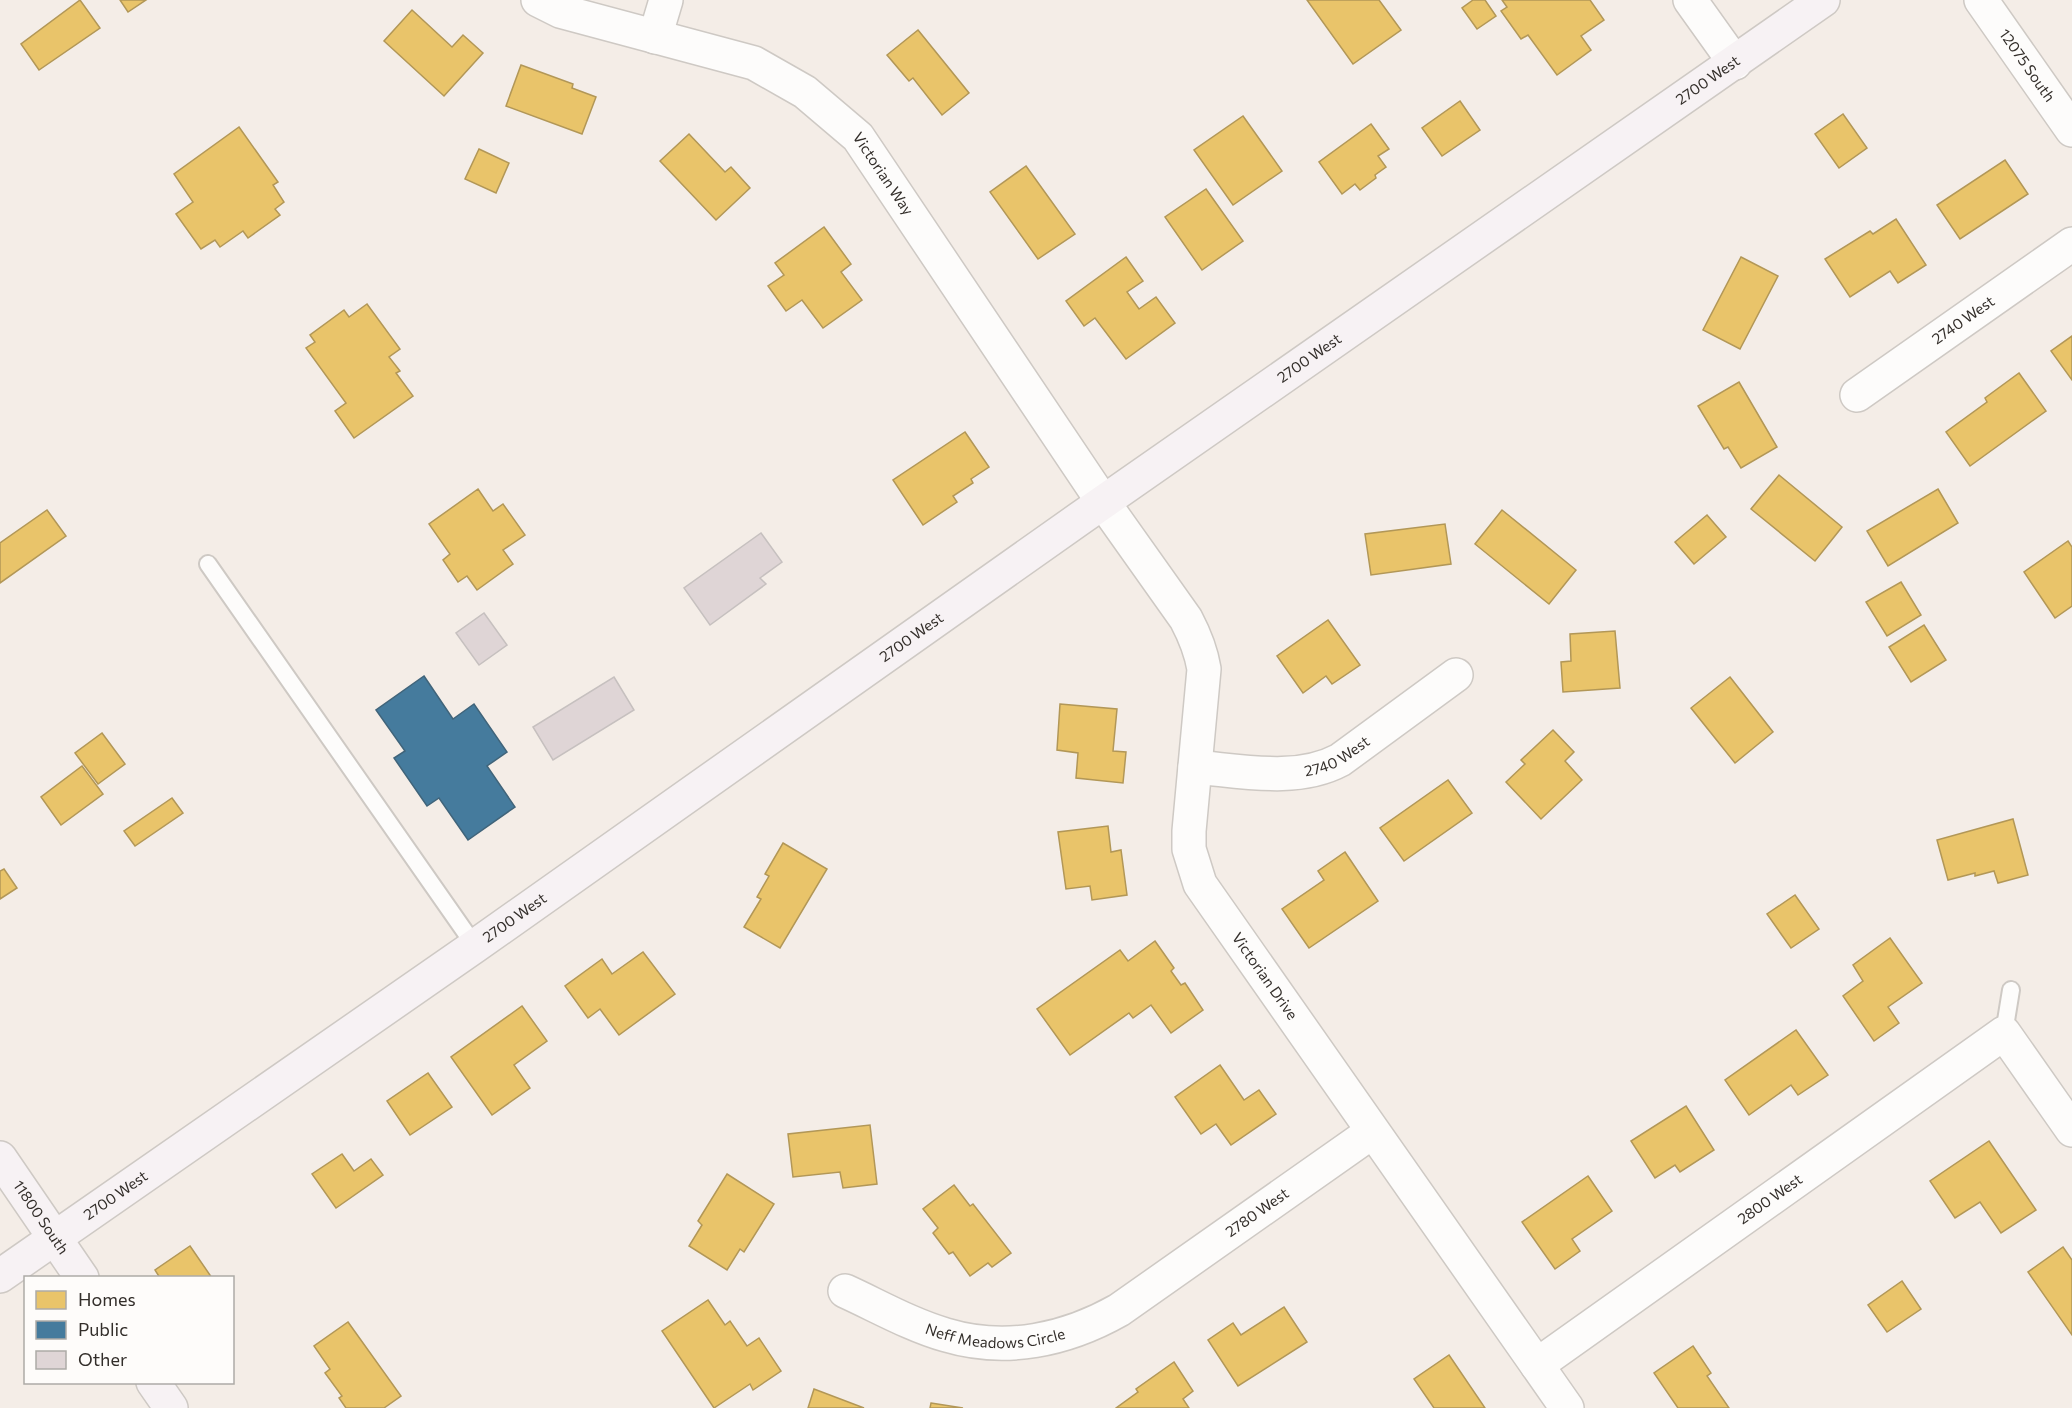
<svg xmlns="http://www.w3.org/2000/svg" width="2072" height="1408" viewBox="0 0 2072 1408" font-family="Commissioner,sans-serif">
<rect width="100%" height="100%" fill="#f4ede7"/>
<g fill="#e9c46a" stroke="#b29757" stroke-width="1.5">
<polygon points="80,0 100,28 39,70 21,44"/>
<polygon points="120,0 146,0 128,12"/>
<polygon points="1307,0 1379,0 1401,30 1353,64"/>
<polygon points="1473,0 1485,0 1496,16 1477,29 1462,8"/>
<polygon points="1502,0 1590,0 1604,20 1581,36 1591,50 1557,75 1528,35 1521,39 1501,11 1507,7"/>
<polygon points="412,10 452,47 463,35 483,53 444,96 384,41"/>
<polygon points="918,30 969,93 942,115 913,78 909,81 887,55"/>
<polygon points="521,65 573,84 572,88 596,97 582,134 506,106"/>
<polygon points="1460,101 1480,130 1442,156 1422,128"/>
<polygon points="1843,114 1867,148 1839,168 1815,134"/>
<polygon points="1243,116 1282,171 1233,205 1194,150"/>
<polygon points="1371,124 1389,149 1378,156 1386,167 1375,175 1376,178 1360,190 1355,184 1342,194 1319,162"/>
<polygon points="239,127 278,182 273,185 284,202 275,209 280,215 248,238 243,231 220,247 215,240 201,249 176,214 193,202 174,174"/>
<polygon points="689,134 725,172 731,167 750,188 716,220 660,161"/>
<polygon points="479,149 509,163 496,193 465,179"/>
<polygon points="2005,160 2028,194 1960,239 1937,205"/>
<polygon points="1026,166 1075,234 1038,259 990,192"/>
<polygon points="1206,189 1243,241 1202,270 1165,217"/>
<polygon points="1896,219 1926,265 1898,283 1890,271 1850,297 1825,259 1870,231 1873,234"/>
<polygon points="824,227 851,264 841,272 862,300 823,328 802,300 786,311 768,286 784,275 775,263"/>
<polygon points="1126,257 1143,281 1127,292 1139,309 1156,297 1175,323 1126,359 1095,318 1084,326 1066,301"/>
<polygon points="1741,257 1778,276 1740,349 1703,330"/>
<polygon points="367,304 400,349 389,357 400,371 396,373 413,396 354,438 335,411 346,403 306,348 315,342 310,335 344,310 349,317"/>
<polygon points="2072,336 2072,380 2051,351"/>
<polygon points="2019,373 2046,411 1970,466 1946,432 1987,402 1985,398"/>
<polygon points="1739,382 1777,447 1741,468 1728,447 1724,449 1698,406"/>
<polygon points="965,432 989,467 971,479 973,483 953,496 957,502 923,525 893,480"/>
<polygon points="1779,475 1842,527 1815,561 1751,509"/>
<polygon points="478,489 493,511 503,504 525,535 503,550 513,564 477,590 467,576 458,582 443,560 450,554 429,524"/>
<polygon points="1938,489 1958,523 1888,566 1867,531"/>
<polygon points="47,510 66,536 0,583 0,543"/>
<polygon points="1502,510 1576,570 1549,604 1475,544"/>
<polygon points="1707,515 1726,537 1694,564 1675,542"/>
<polygon points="1445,524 1451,564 1371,575 1365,534"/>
<polygon points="2068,541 2072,547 2072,606 2055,618 2024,572"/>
<polygon points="1901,582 1921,615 1887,636 1866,602"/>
<polygon points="1328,620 1360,665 1332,684 1326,676 1303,693 1277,656"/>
<polygon points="1924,625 1946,660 1911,682 1889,647"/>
<polygon points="1615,631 1620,688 1563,692 1561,662 1571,661 1570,634"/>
<polygon points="1730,677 1773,732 1735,763 1691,708"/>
<polygon points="1060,704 1117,709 1113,751 1126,752 1123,783 1076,778 1078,753 1057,750"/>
<polygon points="1553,730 1574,752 1565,761 1582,780 1541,819 1506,782 1525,764 1521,760"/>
<polygon points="102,733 125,764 98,784 75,753"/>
<polygon points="82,766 103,794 61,825 41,797"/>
<polygon points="1448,780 1472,813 1404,861 1380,828"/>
<polygon points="172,798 183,813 135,846 124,831"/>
<polygon points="2013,819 2028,875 1998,883 1994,871 1975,876 1975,873 1948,880 1937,840"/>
<polygon points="1108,826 1111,852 1121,850 1127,895 1092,900 1090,886 1066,889 1058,832"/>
<polygon points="783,843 827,869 780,948 744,927 761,899 757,897 769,876 765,874"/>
<polygon points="1345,852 1378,901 1309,948 1282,909 1324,880 1318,871"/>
<polygon points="4,869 17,888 0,899 0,871"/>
<polygon points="1795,895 1819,929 1791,948 1767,914"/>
<polygon points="1890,938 1922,983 1888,1007 1899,1023 1874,1041 1843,996 1863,981 1853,965"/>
<polygon points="1155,941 1174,968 1171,971 1181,985 1185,983 1203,1010 1171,1033 1151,1005 1133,1018 1129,1013 1070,1055 1037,1009 1120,950 1128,961"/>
<polygon points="643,952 675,994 619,1035 600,1009 588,1018 565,986 602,959 612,974"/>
<polygon points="522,1006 547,1041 514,1065 530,1088 492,1115 451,1057"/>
<polygon points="1796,1030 1828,1075 1798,1095 1791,1085 1749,1115 1725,1080"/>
<polygon points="1220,1065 1244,1100 1259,1090 1276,1114 1231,1145 1216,1124 1201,1134 1175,1097"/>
<polygon points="428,1073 452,1107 410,1135 387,1101"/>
<polygon points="1686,1106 1714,1150 1680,1172 1675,1165 1655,1178 1631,1141"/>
<polygon points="870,1125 877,1184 843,1188 840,1172 793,1177 788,1134"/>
<polygon points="1989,1141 2036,1210 2001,1233 1980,1202 1955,1218 1930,1181"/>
<polygon points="342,1154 354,1171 371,1159 383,1175 336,1208 312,1174"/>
<polygon points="727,1174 774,1204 744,1252 740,1249 727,1270 689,1246 702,1225 698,1221"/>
<polygon points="1588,1176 1612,1211 1572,1239 1580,1251 1555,1269 1522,1222"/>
<polygon points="954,1185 970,1206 973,1204 1011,1253 992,1267 988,1263 970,1276 953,1252 949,1254 933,1233 938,1228 923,1209"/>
<polygon points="190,1246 212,1278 160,1278 155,1270"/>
<polygon points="2063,1247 2072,1260 2072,1335 2028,1272"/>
<polygon points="1902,1281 1921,1309 1887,1332 1868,1305"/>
<polygon points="708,1300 725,1325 730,1321 747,1346 759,1338 781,1371 753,1390 750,1384 714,1408 662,1331"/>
<polygon points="1284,1307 1307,1342 1238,1386 1208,1340 1233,1323 1241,1335"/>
<polygon points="348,1322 401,1396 384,1408 346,1408 339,1398 342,1396 325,1373 330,1369 314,1346"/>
<polygon points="1693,1346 1711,1373 1707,1376 1729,1408 1678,1408 1654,1373"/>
<polygon points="1449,1355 1485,1408 1434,1408 1414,1379"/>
<polygon points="1174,1362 1193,1391 1183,1399 1189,1408 1116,1408 1138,1392 1136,1389"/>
<polygon points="814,1389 864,1408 808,1408"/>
<polygon points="931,1403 963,1408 930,1408"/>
</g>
<polygon fill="#457b9d" stroke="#40647a" stroke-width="1.5" points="424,676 453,719 474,704 507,752 487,766 515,807 468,840 439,798 427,806 394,758 405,751 376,710"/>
<g fill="#dfd5d6" stroke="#c6c0bf" stroke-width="1.5">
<polygon points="761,533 782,562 760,578 766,584 710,625 684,588"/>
<polygon points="484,613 507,645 479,665 456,633"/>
<polygon points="614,677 634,710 553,760 533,727"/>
</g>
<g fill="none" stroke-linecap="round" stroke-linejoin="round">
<defs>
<g id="lane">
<polyline points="208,564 475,946"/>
<polyline points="2004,1033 2011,990"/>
</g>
<g id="street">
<path id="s1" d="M538,0L560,11L754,63L805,92L858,137L1103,502L1186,619C1195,636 1201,651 1204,669L1189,831V849L1200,884L1567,1408"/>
<polyline points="1690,0 1735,63"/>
<path id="s2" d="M1981,0L2072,130"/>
<polyline points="655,37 666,0"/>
<path id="s3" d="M1857,395L2072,244"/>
<path id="s4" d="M1195,767C1242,771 1297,783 1340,760L1456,675"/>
<path id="s5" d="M845,1291C878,1306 911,1325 946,1335C1006,1353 1066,1340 1119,1310L1372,1132"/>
<path id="s6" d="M1537,1365L2004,1033L2072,1130"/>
</g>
<g id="secondary">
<path id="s7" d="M0,1158L82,1278"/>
<path id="s8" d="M0,1276L475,946L1079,519L1823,0"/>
<polyline points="153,1382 171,1408"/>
</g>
</defs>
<use href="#lane" stroke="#cec9c4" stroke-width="20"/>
<use href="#street" stroke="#cec9c4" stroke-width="36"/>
<use href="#secondary" stroke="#cec9c4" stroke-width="36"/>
<use href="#lane" stroke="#fdfcfb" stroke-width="16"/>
<use href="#street" stroke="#fdfcfb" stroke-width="33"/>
<use href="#secondary" stroke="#f7f2f4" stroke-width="33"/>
</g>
<g text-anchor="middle" stroke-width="6" stroke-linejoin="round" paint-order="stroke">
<g font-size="15" fill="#332e2a" stroke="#fefcfa">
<text dy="5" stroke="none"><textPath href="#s2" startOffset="80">12075 South</textPath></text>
<text dy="5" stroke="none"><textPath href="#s8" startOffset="2085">2700 West</textPath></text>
<text dy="5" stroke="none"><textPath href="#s1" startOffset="398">Victorian Way</textPath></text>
<text dy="5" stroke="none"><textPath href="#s3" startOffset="130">2740 West</textPath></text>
<text dy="5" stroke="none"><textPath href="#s8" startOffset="1599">2700 West</textPath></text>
<text dy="5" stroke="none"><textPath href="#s8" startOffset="1113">2700 West</textPath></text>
<text dy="5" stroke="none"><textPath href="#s4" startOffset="146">2740 West</textPath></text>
<text dy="5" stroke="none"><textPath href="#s8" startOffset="627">2700 West</textPath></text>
<text dy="5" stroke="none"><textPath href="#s1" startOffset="1320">Victorian Drive</textPath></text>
<text dy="5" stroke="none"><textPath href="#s8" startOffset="141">2700 West</textPath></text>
<text dy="5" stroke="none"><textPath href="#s6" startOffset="286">2800 West</textPath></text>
<text dy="5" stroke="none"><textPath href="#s5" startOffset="459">2780 West</textPath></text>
<text dy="5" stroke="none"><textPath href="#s7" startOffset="72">11800 South</textPath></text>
<text dy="5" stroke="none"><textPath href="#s5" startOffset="160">Neff Meadows Circle</textPath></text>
</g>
</g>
<rect x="24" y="1276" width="210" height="108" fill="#fefcfa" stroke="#adaaa7" stroke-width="1.5"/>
<rect x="36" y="1291" width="30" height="18" fill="#e9c46a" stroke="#adaaa7" stroke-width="1.5"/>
<text x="78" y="1306" font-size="18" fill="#332e2a">Homes</text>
<rect x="36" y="1321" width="30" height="18" fill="#457b9d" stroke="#adaaa7" stroke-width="1.5"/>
<text x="78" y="1336" font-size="18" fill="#332e2a">Public</text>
<rect x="36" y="1351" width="30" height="18" fill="#dfd5d6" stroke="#adaaa7" stroke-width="1.5"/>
<text x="78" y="1366" font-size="18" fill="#332e2a">Other</text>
</svg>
